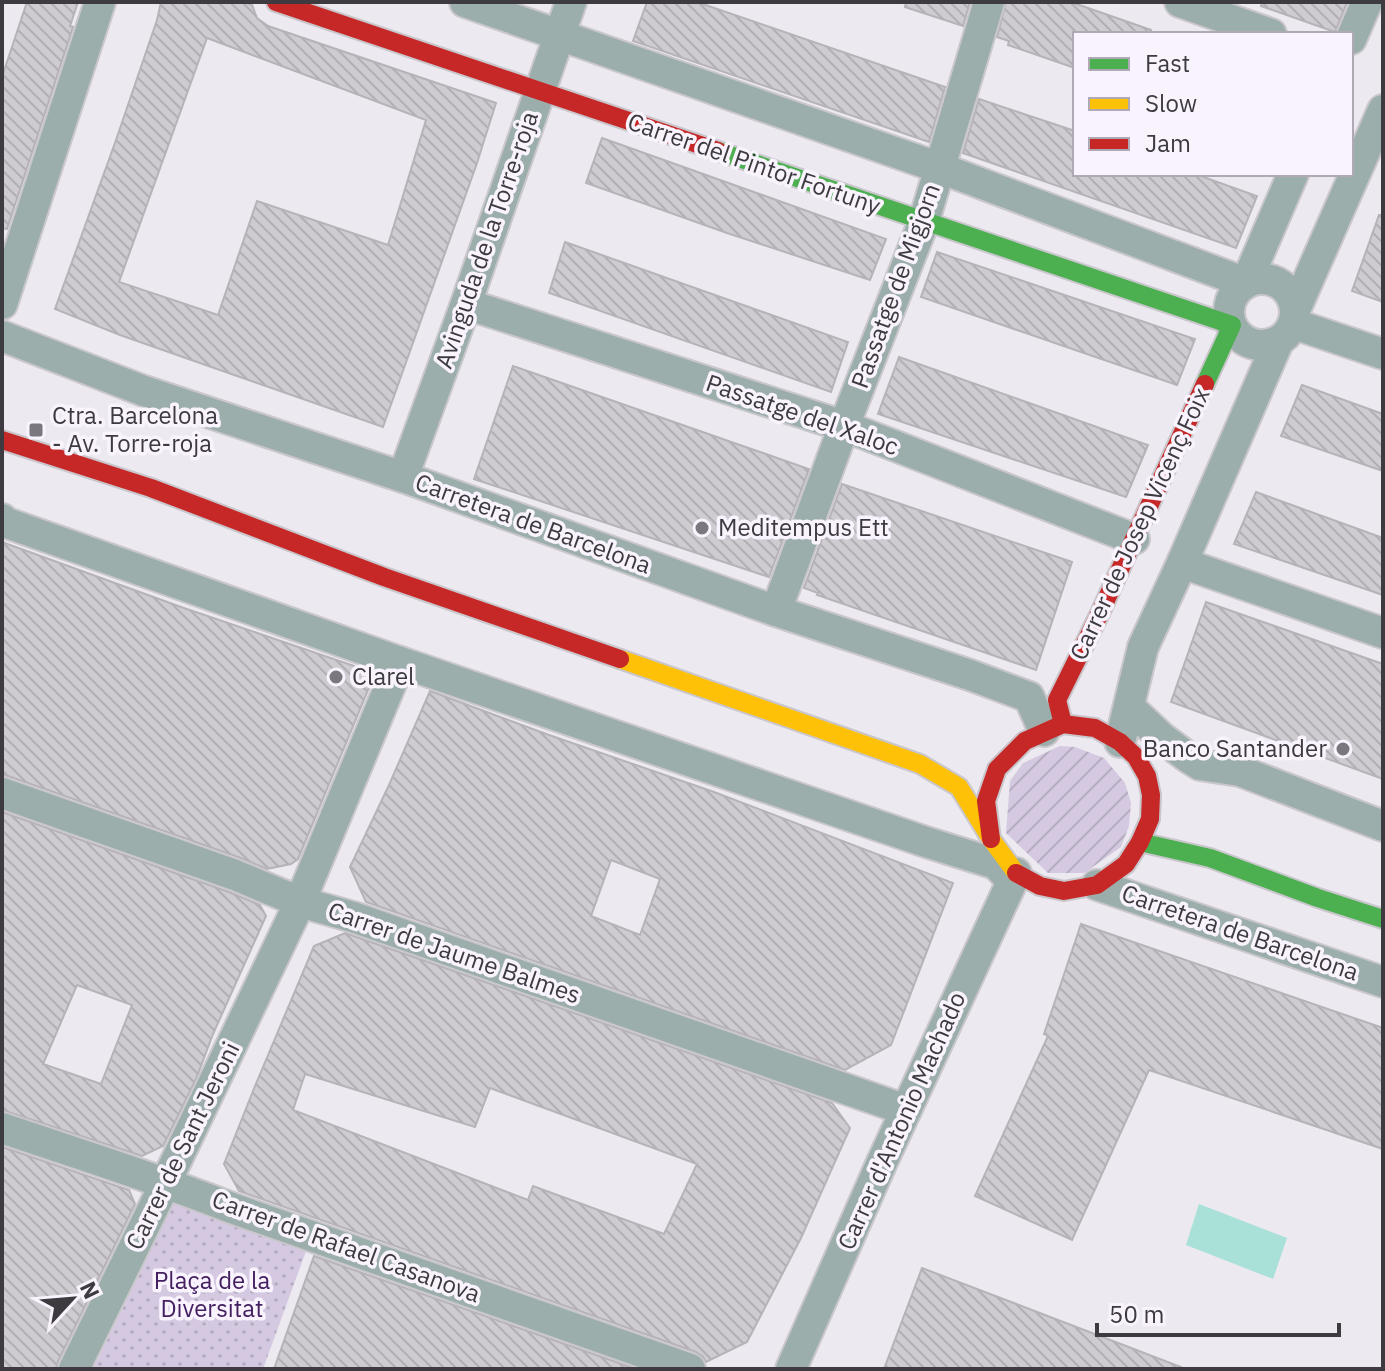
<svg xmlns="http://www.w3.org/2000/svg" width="1385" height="1371" viewBox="0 0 1385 1371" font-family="'IBM Plex Sans',sans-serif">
<defs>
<pattern id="grass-dots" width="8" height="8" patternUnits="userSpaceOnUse" patternTransform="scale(2)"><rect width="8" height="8" fill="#d4c9e0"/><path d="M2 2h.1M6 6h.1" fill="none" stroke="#b7adc1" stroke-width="1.8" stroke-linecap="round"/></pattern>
<pattern id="garden-furrows" width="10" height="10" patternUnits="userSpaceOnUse" patternTransform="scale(2)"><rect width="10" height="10" fill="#d4c9e0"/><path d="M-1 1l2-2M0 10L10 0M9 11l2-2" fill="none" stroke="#b7adc1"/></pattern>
<pattern id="building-back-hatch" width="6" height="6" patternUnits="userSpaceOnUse" patternTransform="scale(2)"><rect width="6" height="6" fill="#cecbd1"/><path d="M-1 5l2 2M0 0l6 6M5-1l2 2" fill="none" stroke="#b2afb4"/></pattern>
</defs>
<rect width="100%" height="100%" fill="#ece9f0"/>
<polygon fill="url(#grass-dots)" points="175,1201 306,1251 263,1369 93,1369"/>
<polygon fill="url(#garden-furrows)" points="1060,746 1075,747 1104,758 1125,783 1131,803 1129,826 1121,847 1084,873 1048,873 1006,833 1010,781 1023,763"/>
<polygon fill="#a9e0d8" points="1199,1204 1287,1238 1273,1279 1186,1245"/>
<g fill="url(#building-back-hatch)" stroke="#b6b3b8" stroke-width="2" fill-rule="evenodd">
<polygon points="27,2 78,2 70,26 73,27 7,229 2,228 2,77"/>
<path d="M161,2H244L252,5L257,18L268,26L496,103L477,163L383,427L120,335L55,309L116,140L157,20ZM207,38L426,120L388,245L257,201L218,315L119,282Z"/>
<polygon points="647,2 697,2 945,87 929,142 633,41"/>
<polygon points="906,2 970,2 963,26 905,7"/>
<polygon points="1006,2 1071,2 1151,30 1150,34 1075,34 1075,68 1008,45 1009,41 997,37"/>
<polygon points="1262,2 1347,2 1335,32 1261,6"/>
<polygon points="979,99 1075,131 1075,174 1195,174 1257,196 1236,248 963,153"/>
<polygon points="602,138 886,239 870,280 727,233 586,183"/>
<polygon points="1379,215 1383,215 1383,302 1352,291"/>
<polygon points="565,242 848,342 831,392 549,293"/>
<polygon points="937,252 1195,339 1177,385 921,297"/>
<polygon points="899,357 1148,445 1126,497 878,414"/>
<polygon points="513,366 809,469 769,577 474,479"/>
<polygon points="1302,385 1383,414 1383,471 1281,436"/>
<polygon points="842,484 1072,562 1036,670 817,595 818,593 804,588"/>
<polygon points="1256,492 1383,538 1383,595 1234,544"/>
<polygon points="2,542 181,607 375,673 298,859 291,864 267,869 241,858 8,776 2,775"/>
<polygon points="1206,602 1383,664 1383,779 1171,702"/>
<path d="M430,691L549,735L714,792L953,883L891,1045L845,1070L366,902L350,867L389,785ZM611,860L660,879L640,935L591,916Z"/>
<path d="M2,812L229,892L260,905L266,916L213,1034L196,1079L163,1146L142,1156L2,1110ZM77,985L132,1005L101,1084L43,1064Z"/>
<polygon points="1081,924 1383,1028 1383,1149 1149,1070 1072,1240 975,1196 1048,1036 1044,1034"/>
<path d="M345,933L832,1103L850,1128L801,1238L747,1342L706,1362L703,1357L696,1352L239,1191L224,1164L255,1086L314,946ZM305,1074L475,1127L490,1088L697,1164L664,1234L533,1186L528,1200L293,1110Z"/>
<polygon points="2,1147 129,1190 135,1204 58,1361 56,1369 2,1369"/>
<polygon points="314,1256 636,1369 274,1369"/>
<polygon points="922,1268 1181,1367 1180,1369 884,1369"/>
</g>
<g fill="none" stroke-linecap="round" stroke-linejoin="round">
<defs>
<g id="street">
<polyline points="465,2 940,168 1246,283 1293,174"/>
<polyline points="1180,2 1271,34"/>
<polyline points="1351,39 1367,2"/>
<circle cx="1262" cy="312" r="33"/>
<polyline points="2,304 100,2"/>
<polyline points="466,304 844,426 1134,539"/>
<polyline points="1295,310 1383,110"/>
<polyline points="1294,324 1383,354"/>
<polyline points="2,336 144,391 403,477 776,611 970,675 1029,697 1044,731"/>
<polyline points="403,477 466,304 571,2"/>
<polyline points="2,519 4,522 400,662 926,842 996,864 1010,879"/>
<polyline points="1182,563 1383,633"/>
<polyline points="776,611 844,426 924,221 989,2"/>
<polyline points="1129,707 1162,738 1189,758 1200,765 1240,771 1383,826"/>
<polyline points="1120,742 1143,647 1182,563 1278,342"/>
<polyline points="2,793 235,875 300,902 353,917 906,1110"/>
<polyline points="1097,885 1383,982"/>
<path d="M2,1128C78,1154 154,1177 229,1207L690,1369"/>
<polyline points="74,1369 166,1182 300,902 400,662"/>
<polyline points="791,1369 882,1162 1016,873"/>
</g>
<g id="fast">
<polyline points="718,151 1232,325 1205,384"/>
<polyline points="1140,842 1210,858 1318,898 1383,919"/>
</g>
<polyline id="slow" points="620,659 920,764 959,787 991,839 1016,873"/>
<g id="jam">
<polyline points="276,2 718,151"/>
<polyline points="2,440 151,488 384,577 620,659"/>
<polyline points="1063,724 1057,700 1101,611 1205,384"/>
<polyline points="991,839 986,801 997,769 1025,741 1063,724 1095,728 1120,742 1136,757 1147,776 1151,795 1150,819 1140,842 1126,864 1097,885 1064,891 1040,886 1016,873"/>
</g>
</defs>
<use href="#street" stroke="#c9c7cc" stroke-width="34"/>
<use href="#fast" stroke="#c9c7cc" stroke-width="22"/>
<use href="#slow" stroke="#c9c7cc" stroke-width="22"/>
<use href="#jam" stroke="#c9c7cc" stroke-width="22"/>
<use href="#street" stroke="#9caeab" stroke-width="30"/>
<use href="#fast" stroke="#4caf50" stroke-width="18"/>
<use href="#slow" stroke="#ffc107" stroke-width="18"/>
<use href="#jam" stroke="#c62828" stroke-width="18"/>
</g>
<g fill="#7a777e" stroke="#f9f3fe" stroke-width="3">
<rect x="28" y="422" width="16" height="16" rx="4"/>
<circle cx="702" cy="528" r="8"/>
<circle cx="336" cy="677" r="8"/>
<circle cx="1343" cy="749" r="8"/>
</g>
<g text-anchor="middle" stroke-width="7" stroke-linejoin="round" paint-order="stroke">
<g font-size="24" fill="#3d3a40" stroke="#f9f3fe">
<text transform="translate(754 164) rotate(19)" y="8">Carrer del Pintor Fortuny</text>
<text transform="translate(487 240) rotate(-71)" y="8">Avinguda de la Torre-roja</text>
<text transform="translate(896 286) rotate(-70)" y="8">Passatge de Migjorn</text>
<text transform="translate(802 415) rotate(19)" y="8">Passatge del Xaloc</text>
<text transform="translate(533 524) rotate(20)" y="8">Carretera de Barcelona</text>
<text transform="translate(1140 524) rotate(-65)" y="8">Carrer de Josep Vicenç Foix</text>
<text transform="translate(1240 933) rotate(19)" y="8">Carretera de Barcelona</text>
<text transform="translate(454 953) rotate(19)" y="8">Carrer de Jaume Balmes</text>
<text transform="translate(902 1121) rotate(-66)" y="8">Carrer d'Antonio Machado</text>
<text transform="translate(183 1146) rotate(-64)" y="8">Carrer de Sant Jeroni</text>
<text transform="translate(346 1247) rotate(20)" y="8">Carrer de Rafael Casanova</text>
</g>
<g font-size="24" fill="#3d3a40" stroke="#f9f3fe" text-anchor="start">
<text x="52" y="424">Ctra. Barcelona<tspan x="52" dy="28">- Av. Torre-roja</tspan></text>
<text x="718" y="536">Meditempus Ett</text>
<text x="352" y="685">Clarel</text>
<text x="1327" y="757" text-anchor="end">Banco Santander</text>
</g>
<g font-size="24" fill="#442060" stroke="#f9f3fe">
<text x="212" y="1289">Plaça de la<tspan x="212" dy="28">Diversitat</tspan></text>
</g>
</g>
<rect width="1385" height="1371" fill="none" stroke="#3d3a40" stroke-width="8"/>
<rect x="1073" y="32" width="280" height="144" fill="#f9f3fe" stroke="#aea9b2" stroke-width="2"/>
<rect x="1089" y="58" width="40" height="12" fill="#4caf50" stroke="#aea9b2" stroke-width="2"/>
<text x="1145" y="72" font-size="24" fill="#3d3a40">Fast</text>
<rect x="1089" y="98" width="40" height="12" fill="#ffc107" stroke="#aea9b2" stroke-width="2"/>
<text x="1145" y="112" font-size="24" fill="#3d3a40">Slow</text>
<rect x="1089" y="138" width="40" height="12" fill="#c62828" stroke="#aea9b2" stroke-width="2"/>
<text x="1145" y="152" font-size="24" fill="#3d3a40">Jam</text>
<g transform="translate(72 1299) rotate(64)" stroke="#f9f3fe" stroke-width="6" paint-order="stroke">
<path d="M0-6L14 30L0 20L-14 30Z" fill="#3d3a40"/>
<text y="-12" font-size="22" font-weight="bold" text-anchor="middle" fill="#3d3a40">N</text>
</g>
<path d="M1097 1323v12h242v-12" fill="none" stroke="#3d3a40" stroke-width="4"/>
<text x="1109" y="1323" font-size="24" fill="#3d3a40" stroke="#f9f3fe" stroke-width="6" paint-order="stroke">50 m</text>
</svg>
